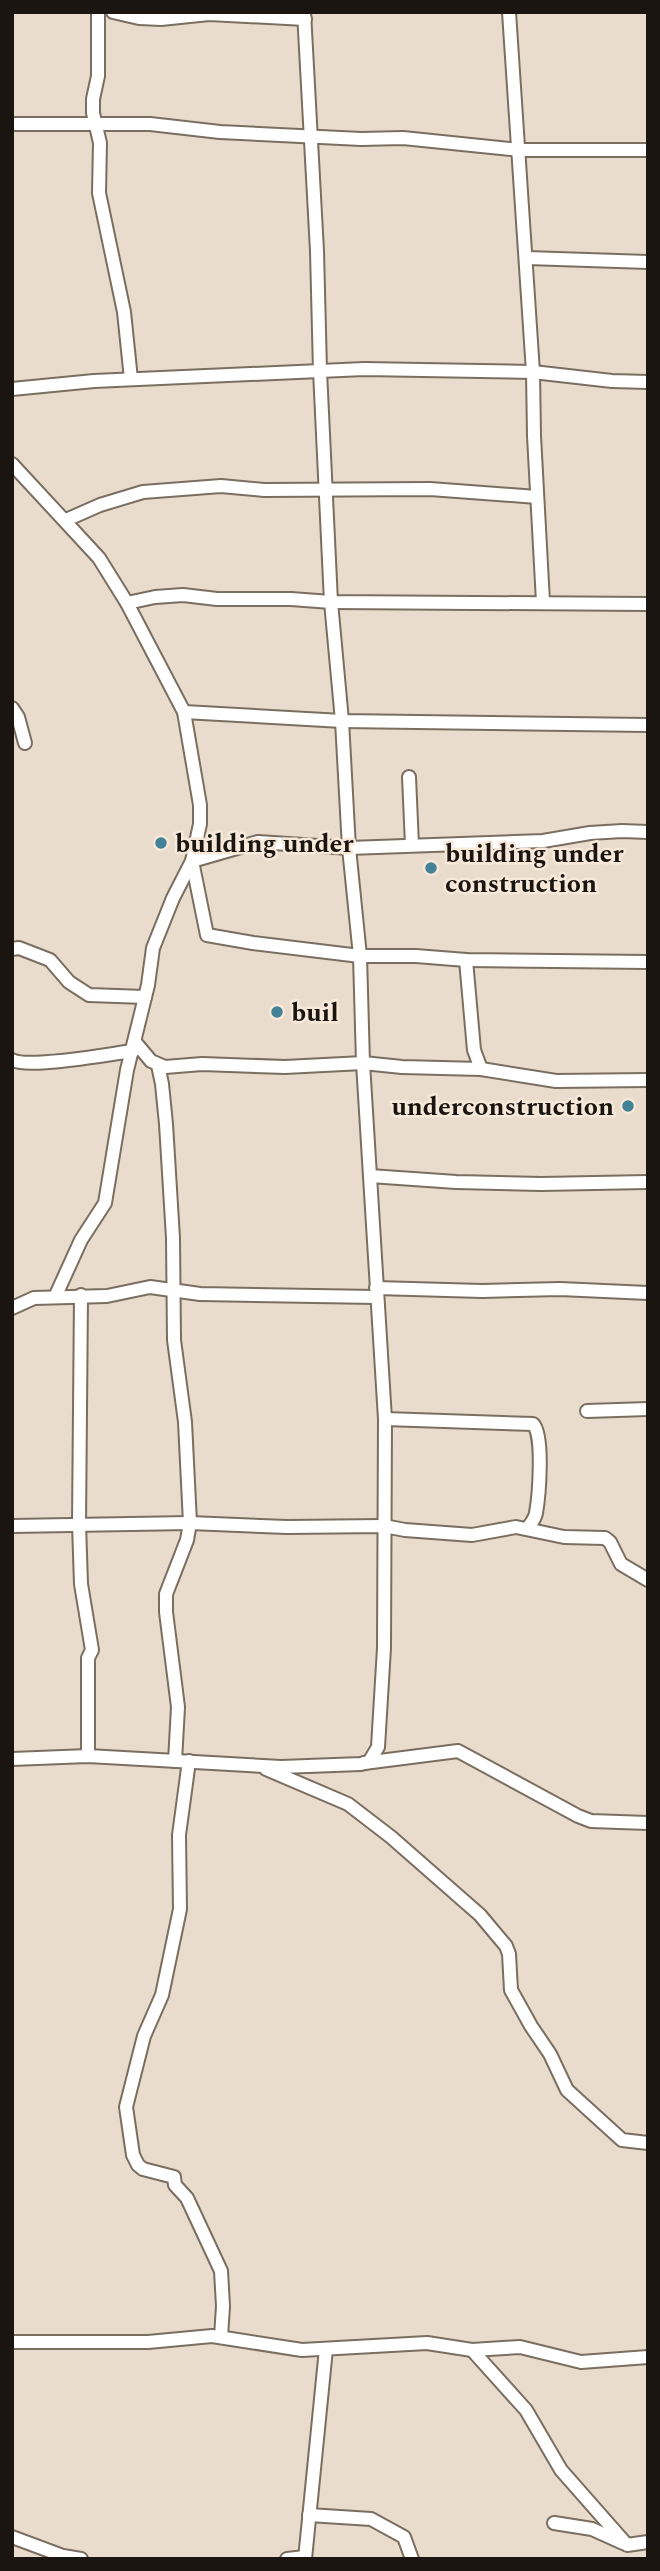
<svg xmlns="http://www.w3.org/2000/svg" width="660" height="2571" viewBox="0 0 660 2571" font-family="Spectral,serif">
<rect width="100%" height="100%" fill="#eadccd"/>
<g fill="none" stroke-linecap="round" stroke-linejoin="round">
<defs>
<g id="minor">
<polyline points="98,12 98,76 93,99 93,113 100,143 99,193 124,312 131,379"/>
<polyline points="113,12 139,18 161,19 209,14 305,19"/>
<polyline points="509,12 533,372 534,436 543,602"/>
<polyline points="12,124 150,124 220,132 361,139 403,138 520,150 648,150"/>
<polyline points="527,258 648,262"/>
<polyline points="12,389 94,381 364,369 533,372 612,381 648,382"/>
<polyline points="12,464 99,558 127,603 184,712 200,805 200,824 192,861 173,898 153,948 148,985 127,1070 105,1203 81,1240 56,1295"/>
<polyline points="66,520 100,505 143,492 221,486 264,490 430,489 537,497"/>
<polyline points="127,603 155,597 183,595 217,599 291,599 331,602 648,604"/>
<polyline points="12,708 18,717 25,743"/>
<polyline points="184,712 342,721 648,725"/>
<polyline points="409,777 412,845"/>
<polyline points="648,832 622,831 590,833 543,841 349,848 258,842 192,861 207,935 253,943 360,956 416,956 466,960 648,962"/>
<polyline points="12,949 19,948 50,960 69,982 89,995 145,997"/>
<polyline points="466,960 474,1050 481,1069"/>
<polyline points="135,1042 151,1061 165,1067 202,1064 285,1067 363,1063 402,1067 481,1069 556,1081 648,1080"/>
<path d="M12,1060C29,1069 109,1054 133,1051"/>
<polyline points="158,1065 162,1084 166,1124 173,1238 174,1340 185,1422 190,1523 187,1540 166,1594 166,1612 178,1707 175,1761"/>
<polyline points="370,1176 456,1182 541,1184 648,1182"/>
<polyline points="376,1288 482,1291 560,1289 648,1293"/>
<polyline points="81,1295 79,1524 81,1584 92,1650 88,1658 88,1756"/>
<polyline points="12,1308 34,1298 107,1296 150,1287 200,1294 376,1297"/>
<polyline points="587,1411 648,1409"/>
<path d="M385,1419L533,1424C544,1435 539,1496 536,1513C535,1519 531,1523 528,1528"/>
<polyline points="12,1526 190,1523 287,1527 384,1526 405,1530 472,1535 516,1527 564,1537 605,1538 610,1542 621,1564 648,1580"/>
<polyline points="12,1759 88,1756 281,1767 361,1764 369,1762 378,1747 384,1648 385,1419 363,1063 360,956 349,848 342,721 331,602 320,371 317,251 304,12"/>
<polyline points="189,1761 179,1835 180,1909 162,1995 144,2036 126,2107 133,2155 138,2165 143,2169 174,2177 175,2185 187,2198 221,2271 223,2306 221,2337"/>
<polyline points="364,1763 458,1751 578,1816 591,1821 648,1823"/>
<polyline points="266,1769 348,1804 391,1837 480,1915 506,1946 509,1954 511,1990 531,2026 550,2054 567,2090 622,2140 648,2143"/>
<polyline points="12,2342 148,2342 212,2336 302,2350 427,2343 472,2350 520,2347 581,2362 648,2357"/>
<polyline points="472,2350 526,2410 561,2470 627,2545 648,2542"/>
<polyline points="309,2515 371,2519 404,2537 412,2559"/>
<polyline points="554,2523 592,2529 623,2543"/>
<polyline points="12,2537 63,2556 81,2559"/>
<polyline points="287,2559 305,2557"/>
<polyline points="305,2559 326,2349"/>
</g>
</defs>
<use href="#minor" stroke="#7a6e60" stroke-width="16"/>
<use href="#minor" stroke="#fff" stroke-width="12"/>
</g>
<g fill="#438297" stroke="#f7e9da" stroke-width="2.5">
<circle cx="161" cy="843" r="7"/>
<circle cx="431" cy="868" r="7"/>
<circle cx="277" cy="1012" r="7"/>
<circle cx="628" cy="1106" r="7"/>
</g>
<g text-anchor="middle" stroke-width="5" stroke-linejoin="round" paint-order="stroke">
<g font-size="26" font-weight="bold" fill="#1a1510" stroke="#f7e9da" text-anchor="start">
<text x="175" y="852">building under</text>
<text x="445" y="862">building under<tspan x="445" dy="30">construction</tspan></text>
<text x="291" y="1021">buil</text>
<text x="614" y="1115" text-anchor="end">underconstruction</text>
</g>
</g>
<rect width="660" height="2571" fill="none" stroke="#1a1510" stroke-width="28"/>
</svg>
